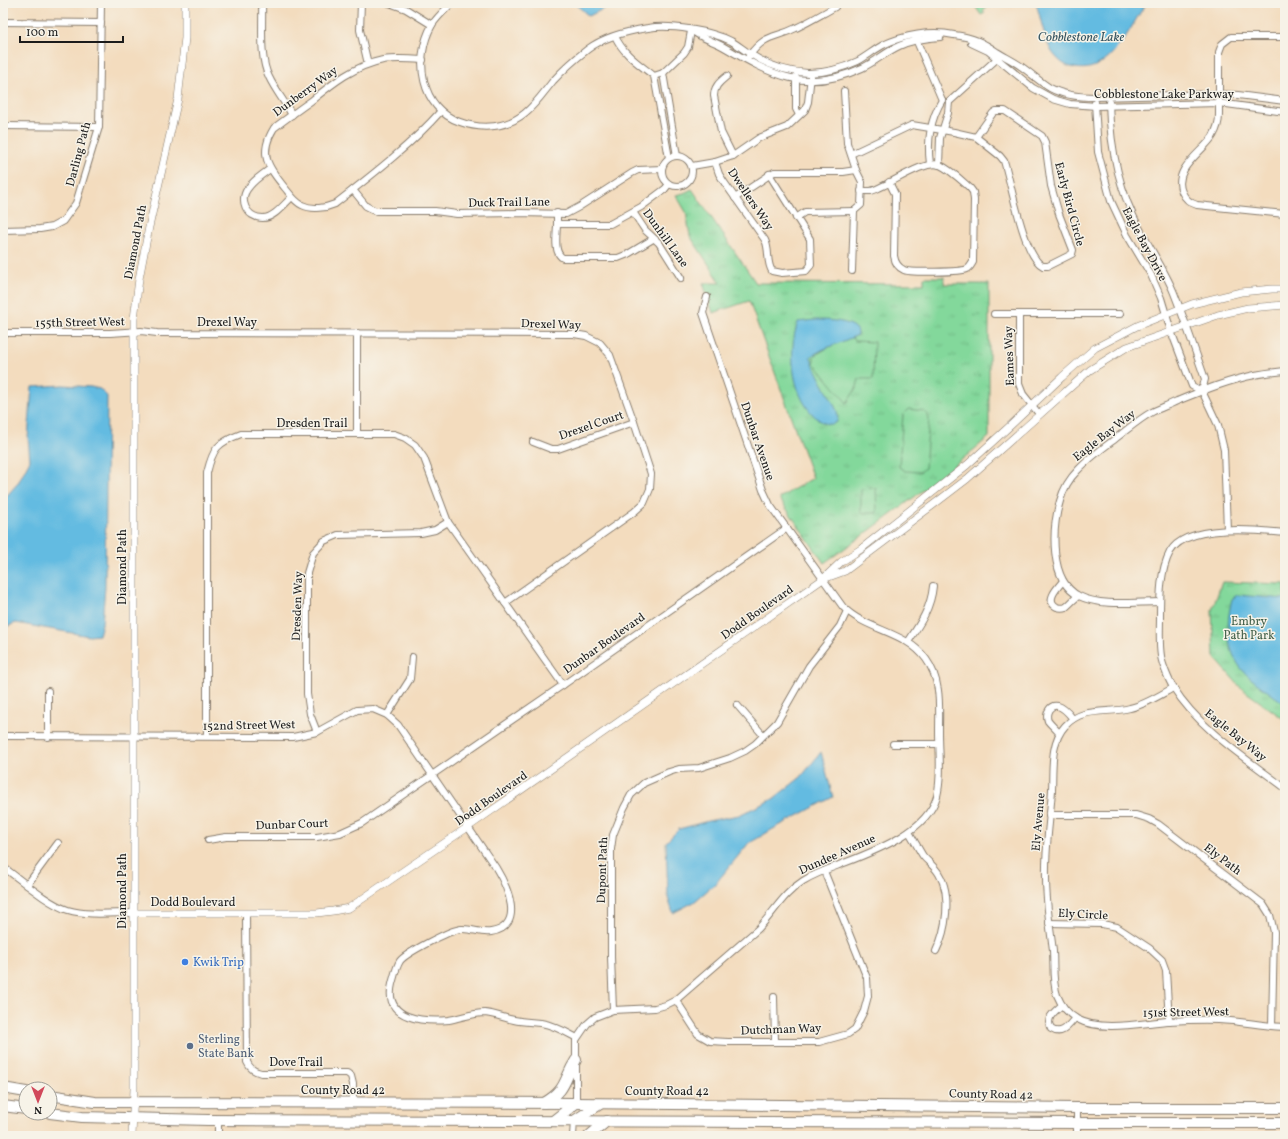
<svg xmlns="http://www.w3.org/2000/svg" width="1288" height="1139" viewBox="0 0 1288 1139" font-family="Vollkorn,serif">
<defs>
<pattern id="park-tufts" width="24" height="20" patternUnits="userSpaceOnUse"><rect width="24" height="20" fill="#83d89b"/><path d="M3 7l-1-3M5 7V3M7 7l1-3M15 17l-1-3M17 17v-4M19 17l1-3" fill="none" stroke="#71b985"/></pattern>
</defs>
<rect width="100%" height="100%" fill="#f7f3e8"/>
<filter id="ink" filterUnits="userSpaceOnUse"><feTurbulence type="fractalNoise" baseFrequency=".025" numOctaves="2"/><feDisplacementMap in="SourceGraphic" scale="8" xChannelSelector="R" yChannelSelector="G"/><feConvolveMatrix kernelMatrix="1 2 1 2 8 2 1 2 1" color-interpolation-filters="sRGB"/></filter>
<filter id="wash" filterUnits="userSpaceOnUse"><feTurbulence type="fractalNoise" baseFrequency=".012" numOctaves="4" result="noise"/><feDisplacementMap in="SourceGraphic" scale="16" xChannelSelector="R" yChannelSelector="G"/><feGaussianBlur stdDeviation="0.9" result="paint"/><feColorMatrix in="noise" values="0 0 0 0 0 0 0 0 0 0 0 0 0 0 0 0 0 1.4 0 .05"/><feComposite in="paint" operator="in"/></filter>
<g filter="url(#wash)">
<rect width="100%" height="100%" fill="#f3dcbe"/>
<g fill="url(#park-tufts)" stroke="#507a5c">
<polygon points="973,3 992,3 983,10 985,13 981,15"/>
<path d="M692,189L756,283L924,284V277H944V284H989V437C936,482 881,523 824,563L779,498L813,478L749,301L713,313L703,283H721L690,236L686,212L676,195L684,193Z"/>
<polygon points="1222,582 1285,584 1285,720 1242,689 1214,657 1212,610"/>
</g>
<g fill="#83d89b" stroke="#507a5c">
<polygon points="850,334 854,341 874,342 873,379 859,379 857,387 847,403 814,363 814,356"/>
<polygon points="908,409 924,411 929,418 925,468 920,472 905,471 899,467 903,415"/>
<polygon points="876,488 877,513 861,513 861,489"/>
</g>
<g fill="#64bbe1" stroke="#406c7e">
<polygon points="574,3 624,3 607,7 589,16"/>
<path d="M1036,3H1147C1138,14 1132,28 1124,39C1110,58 1095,74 1071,67C1063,65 1057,59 1052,52C1044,38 1041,19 1036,3Z"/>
<path d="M815,320C825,320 860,320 858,335L822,350L811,356C810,363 833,401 837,411L838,417L837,422C831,426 825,424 819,420C792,400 787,352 798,322Z"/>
<polygon points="63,385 91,387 100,389 107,396 105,587 102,624 99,635 89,636 16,623 3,628 3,500 18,483 30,460 28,438 32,387"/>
<path d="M1237,595L1285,599V704C1273,695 1259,686 1248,676C1226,655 1225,627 1232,599Z"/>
<polygon points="821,752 833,797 773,829 748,844 716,883 694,902 673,913 668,898 666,842 679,829 708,821 739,815 773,799 801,777"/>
</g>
</g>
<g filter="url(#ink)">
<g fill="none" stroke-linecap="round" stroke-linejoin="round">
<defs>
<g id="minor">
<path d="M262,3C263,26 259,57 269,77C275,90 285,102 292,115"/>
<polyline points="361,3 360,30 368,64"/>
<polyline points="389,3 406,9 432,25"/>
<path d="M452,3C445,10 437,17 432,25C413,59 421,109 460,122C482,130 507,128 525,113C536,104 544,92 553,81C563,70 575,59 588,49C604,37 628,31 648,28C670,24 711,31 731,41C738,45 745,51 752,55C769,66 788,72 808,73C825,73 843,68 858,61C867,56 874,50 883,45C904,35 931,30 954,35C962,36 971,38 978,41C985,44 991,48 997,52C1005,57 1014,61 1022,67C1032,74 1040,82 1050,88C1063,95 1080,97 1095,97L1219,94L1238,95L1285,101"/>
<polyline points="3,22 101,23"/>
<path d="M694,32C703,39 714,41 724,47C772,75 806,94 862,68C875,62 886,52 899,46C912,40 926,38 940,37"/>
<path d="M615,36C623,54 639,64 654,76L669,158"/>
<polyline points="915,37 942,100"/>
<path d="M1285,37H1231L1222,44L1219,52V115C1219,122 1217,129 1213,136C1203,152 1172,169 1182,192C1185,199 1190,203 1197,205L1285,214"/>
<polyline points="971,43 988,51 1033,88 1053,99 1070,104 1096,106 1219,103 1285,112"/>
<path d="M749,56C766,33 774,39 796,28C809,22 822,14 835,7"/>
<path d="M423,60C409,59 396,58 383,60C354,66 333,83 311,101C298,110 286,119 274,128C258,154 268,167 285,188C290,194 295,202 302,205C312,210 326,208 335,204C372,175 410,146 441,111"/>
<polyline points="663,73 677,156"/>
<polyline points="654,76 663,73 684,53 688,47 691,31"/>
<path d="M727,76C720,82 714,86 714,96L721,132L733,156"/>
<polyline points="796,77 796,109 799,115"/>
<polyline points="844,91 847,143 856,170 862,182 861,205 854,211 852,271"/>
<path d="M1109,102C1110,147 1119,192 1141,231C1152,252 1165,271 1174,293C1185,321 1195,350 1205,379L1202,391"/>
<polyline points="1095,103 1098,152 1111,201 1127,235 1151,275 1161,298 1171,331 1192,386 1202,391 1218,425 1224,450 1227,530"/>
<polyline points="3,126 99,127"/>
<path d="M851,154L912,125L954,132L976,137L993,113L996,111H1005L1042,136L1045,142L1051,186L1059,214L1073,250L1072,254L1048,266H1043C1024,258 1011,182 1004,161L1000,156L976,137"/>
<circle cx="677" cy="171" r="15"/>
<path d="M715,162L719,174L724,182L765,240C770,250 766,262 772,271L782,273L806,271L811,265L810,239L769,174"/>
<path d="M930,164C927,142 930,120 942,100"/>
<polyline points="939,165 940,138 948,113 949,102 1000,56"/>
<polyline points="692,166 715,162 733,156 759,138 787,127 805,110 808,102 811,76"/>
<path d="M270,169C263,174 254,180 249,187C238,199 246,218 263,218C274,218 284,204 292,197"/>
<polyline points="353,190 366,206 376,211 435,211 457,214 521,213 566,214 579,207 632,173 638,170 662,169"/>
<path d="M861,191C864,191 868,191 871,191C887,187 924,159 940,165C951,170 961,180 970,188L973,192L974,200L973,262C971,265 970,268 967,269C962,272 908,273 904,270C897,267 895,262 894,256L895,194L889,182"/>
<polyline points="735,198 774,172 843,172 856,170"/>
<polyline points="633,212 645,230 659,243 681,278"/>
<polyline points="557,213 557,224 610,224 641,207 665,189 669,184"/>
<polyline points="796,218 805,212 854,211"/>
<path d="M557,224C557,234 553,253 563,258H618L628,254L653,239"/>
<polyline points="3,230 40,229 52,227 63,221 76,203 99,127 101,3"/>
<polyline points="994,314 1120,314"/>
<polyline points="1019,314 1019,384 1023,394 1039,414"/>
<polyline points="3,333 110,333 141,331 157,333 574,334 586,336 600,343 610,355 634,422 651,474 650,489 644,503 634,512 505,603"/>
<polyline points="357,433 357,333"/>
<polyline points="533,442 551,449 558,449 634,422"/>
<path d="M1285,533C1257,530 1186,523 1170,552C1160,571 1160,596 1160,617C1160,629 1159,644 1161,656C1162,664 1169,681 1173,687C1199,729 1247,759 1285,788"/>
<path d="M1063,581C1058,587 1044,601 1057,607C1060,608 1063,608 1066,607C1070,604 1074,599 1078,596"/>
<path d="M1160,602C1135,602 1101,607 1079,596C1049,581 1052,528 1060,501C1063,490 1070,478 1078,470C1089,458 1103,448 1115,439C1127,430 1139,419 1152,412C1160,408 1169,405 1177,401C1202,391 1229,380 1255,375C1265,373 1275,372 1285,371"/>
<path d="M908,642C920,624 931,608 933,586"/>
<path d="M1173,688C1160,695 1145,705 1130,708C1107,714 1083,706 1065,726C1050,742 1053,770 1052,790C1050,820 1045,849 1046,878C1046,903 1050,927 1053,951C1054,966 1052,981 1057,995C1061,1005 1068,1014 1077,1019C1101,1032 1141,1023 1168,1021C1184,1020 1202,1019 1219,1020C1241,1021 1263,1026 1285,1027"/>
<polyline points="48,691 48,737"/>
<polyline points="737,705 763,735"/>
<polyline points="387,715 410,679 412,657"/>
<polyline points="317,732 310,714 307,694 307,573 313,553 324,541 338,535 421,533 435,530 448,522"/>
<path d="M1059,733C1056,729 1051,725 1048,721C1045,713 1050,704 1058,706C1065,708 1069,714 1073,719"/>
<path d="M3,736L293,737L317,732L357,710L373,709L387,715L398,725L496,868C507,886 526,927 491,932C481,934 471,928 461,929C450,930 406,953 400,961C396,967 394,977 392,984C383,1020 425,1022 449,1020C461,1018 472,1013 485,1013C495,1014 504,1018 514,1020C523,1022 532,1022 541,1023C554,1025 566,1032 577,1038"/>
<path d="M207,736V473C213,448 217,443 241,434H394L405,438L415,445L424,458L448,522L563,685"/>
<polyline points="893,744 939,744"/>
<polyline points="1049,815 1136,815 1149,819 1158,824 1263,904 1270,915 1274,932 1272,1026"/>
<path d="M909,832C914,840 918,848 923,856C928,862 935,867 939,874C952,895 946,931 936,951"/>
<polyline points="208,840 226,837 317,837 340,833 362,823 563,685 787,528"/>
<path d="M3,867C20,879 48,904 68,910C88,916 112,913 133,913"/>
<polyline points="27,885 58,843"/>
<path d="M246,913L247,1062C250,1069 254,1071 261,1073H347L351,1076L353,1084V1103"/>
<polyline points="1049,923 1102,924 1117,927 1149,948 1162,960 1166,971 1169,1021"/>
<polyline points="774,997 775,1041"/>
<polyline points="676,1000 698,1034 710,1041 728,1042 819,1042 848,1034 855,1029 864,1011 868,996 867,978 824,871"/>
<path d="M1062,1005C1054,1012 1045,1018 1051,1029C1062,1036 1068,1026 1075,1018"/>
<polyline points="613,1010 611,957 611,849 613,835 624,808 631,795 644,783 669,772 679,769 699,768 730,758 745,751 755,744 777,722 809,666 840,626 847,611"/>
<path d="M576,1103V1040L587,1024L595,1017L613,1010L655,1008L666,1005L676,1000L758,929C774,912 784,893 803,881C814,874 828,869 839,865C872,852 927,833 937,796C942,776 939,753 939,732C939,707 942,681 926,659C906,631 867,631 843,607L770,505L763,490L703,313L707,297"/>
<polyline points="218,1120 218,1136"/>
<polyline points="573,1136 574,1121"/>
<polyline points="1077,1136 1077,1108"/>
</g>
<g id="tertiary">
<polyline points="826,578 845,571 933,505 967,479 1090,370 1127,347 1218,315 1248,308 1285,305"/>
<polyline points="133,913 317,913 333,911 349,908 468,827 823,579 841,562 861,549 967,465 1011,425 1062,377 1095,348 1137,326 1192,304 1241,292 1272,289 1285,289"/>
<polyline points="132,1136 134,1089 134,319 139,279 149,227 178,99 185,38 185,3"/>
</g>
<g id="trunk">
<polyline points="3,1088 26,1092"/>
<polyline points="50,1095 95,1102 576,1103 1077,1108 1285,1108"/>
<path d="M544,1103C568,1089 563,1080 576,1060"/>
<polyline points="3,1106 26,1109"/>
<polyline points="50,1113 82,1117 208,1120 1077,1123 1285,1123"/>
<polyline points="553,1121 576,1103"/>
<polyline points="574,1121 600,1104"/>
<polyline points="589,1136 607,1121"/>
</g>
</defs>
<use href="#minor" stroke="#887c6d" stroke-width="8"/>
<use href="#tertiary" stroke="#887c6d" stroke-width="8"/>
<use href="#trunk" stroke="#887c6d" stroke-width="12"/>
<use href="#minor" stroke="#fff" stroke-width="6"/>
<use href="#tertiary" stroke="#fff" stroke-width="7"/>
<use href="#trunk" stroke="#fff" stroke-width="10"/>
</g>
</g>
<circle fill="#3f7fe0" stroke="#f7f3e8" stroke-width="1.5" cx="185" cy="962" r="4"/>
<circle fill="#5c6f8a" stroke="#f7f3e8" stroke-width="1.5" cx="190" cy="1046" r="4"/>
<g text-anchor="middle" stroke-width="3" stroke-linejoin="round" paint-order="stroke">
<g font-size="12" fill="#1c1c1c" stroke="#f7f3e8">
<text transform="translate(305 91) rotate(-36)" y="4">Dunberry Way</text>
<text x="1164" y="98">Cobblestone Lake Parkway</text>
<text transform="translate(78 154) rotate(-75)" y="4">Darling Path</text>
<text transform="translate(751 199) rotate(56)" y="4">Dwellers Way</text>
<text transform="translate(509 202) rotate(-1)" y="4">Duck Trail Lane</text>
<text transform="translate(1070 204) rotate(75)" y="4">Early Bird Circle</text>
<text transform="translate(666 238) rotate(54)" y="4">Dunhill Lane</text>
<text transform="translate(135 242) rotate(-79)" y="4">Diamond Path</text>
<text transform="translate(1145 244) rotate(62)" y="4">Eagle Bay Drive</text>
<text transform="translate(80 322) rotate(-1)" y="4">155th Street West</text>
<text x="227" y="326">Drexel Way</text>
<text transform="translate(551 324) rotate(2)" y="4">Drexel Way</text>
<text transform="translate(1009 356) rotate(-92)" y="4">Eames Way</text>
<text x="312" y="427">Dresden Trail</text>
<text transform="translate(591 425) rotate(-19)" y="4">Drexel Court</text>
<text transform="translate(1104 435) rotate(-38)" y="4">Eagle Bay Way</text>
<text transform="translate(758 441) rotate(71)" y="4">Dunbar Avenue</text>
<text transform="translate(122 567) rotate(-90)" y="4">Diamond Path</text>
<text transform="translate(297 606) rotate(-88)" y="4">Dresden Way</text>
<text transform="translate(757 612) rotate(-35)" y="4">Dodd Boulevard</text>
<text transform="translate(604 643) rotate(-35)" y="4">Dunbar Boulevard</text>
<text transform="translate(249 725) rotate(-1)" y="4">152nd Street West</text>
<text transform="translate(1236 735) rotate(39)" y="4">Eagle Bay Way</text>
<text transform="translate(491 798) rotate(-35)" y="4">Dodd Boulevard</text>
<text transform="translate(1038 822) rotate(-85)" y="4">Ely Avenue</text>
<text transform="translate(292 824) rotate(-2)" y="4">Dunbar Court</text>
<text transform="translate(837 854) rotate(-24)" y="4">Dundee Avenue</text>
<text transform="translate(1223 859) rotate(37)" y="4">Ely Path</text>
<text transform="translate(602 870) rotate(-88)" y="4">Dupont Path</text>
<text transform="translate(122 891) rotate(-90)" y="4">Diamond Path</text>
<text x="193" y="906">Dodd Boulevard</text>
<text transform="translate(1083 914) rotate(3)" y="4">Ely Circle</text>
<text transform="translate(1186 1012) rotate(-1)" y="4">151st Street West</text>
<text transform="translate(781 1029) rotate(-2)" y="4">Dutchman Way</text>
<text x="296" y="1066">Dove Trail</text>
<text x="343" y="1094">County Road 42</text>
<text x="667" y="1095">County Road 42</text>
<text transform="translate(991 1094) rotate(1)" y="4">County Road 42</text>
</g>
<g font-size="12" fill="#405e48" stroke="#f7f3e8">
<text x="1249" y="625">Embry<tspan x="1249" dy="14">Path Park</tspan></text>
</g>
<g font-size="12" fill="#366cbe" stroke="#f7f3e8" text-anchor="start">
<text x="193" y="966">Kwik Trip</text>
</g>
<g font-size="12" fill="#4e5e75" stroke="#f7f3e8" text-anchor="start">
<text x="198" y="1043">Sterling<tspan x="198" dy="14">State Bank</tspan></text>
</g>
<g font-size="13" font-style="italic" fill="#355461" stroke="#f7f3e8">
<text x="1081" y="41">Cobblestone Lake</text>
</g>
</g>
<rect width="1288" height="1139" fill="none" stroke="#f7f3e8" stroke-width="16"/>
<g transform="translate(38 1101) rotate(180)"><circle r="19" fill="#f7f3e8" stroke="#9f9d96"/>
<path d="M0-3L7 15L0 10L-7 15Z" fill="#d1495b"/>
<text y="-6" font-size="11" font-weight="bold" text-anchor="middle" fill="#1c1c1c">N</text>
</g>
<path d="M20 36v6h103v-6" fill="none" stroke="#1c1c1c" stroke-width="2"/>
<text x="26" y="36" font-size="12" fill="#1c1c1c" stroke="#f7f3e8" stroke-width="3" paint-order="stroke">100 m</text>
</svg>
